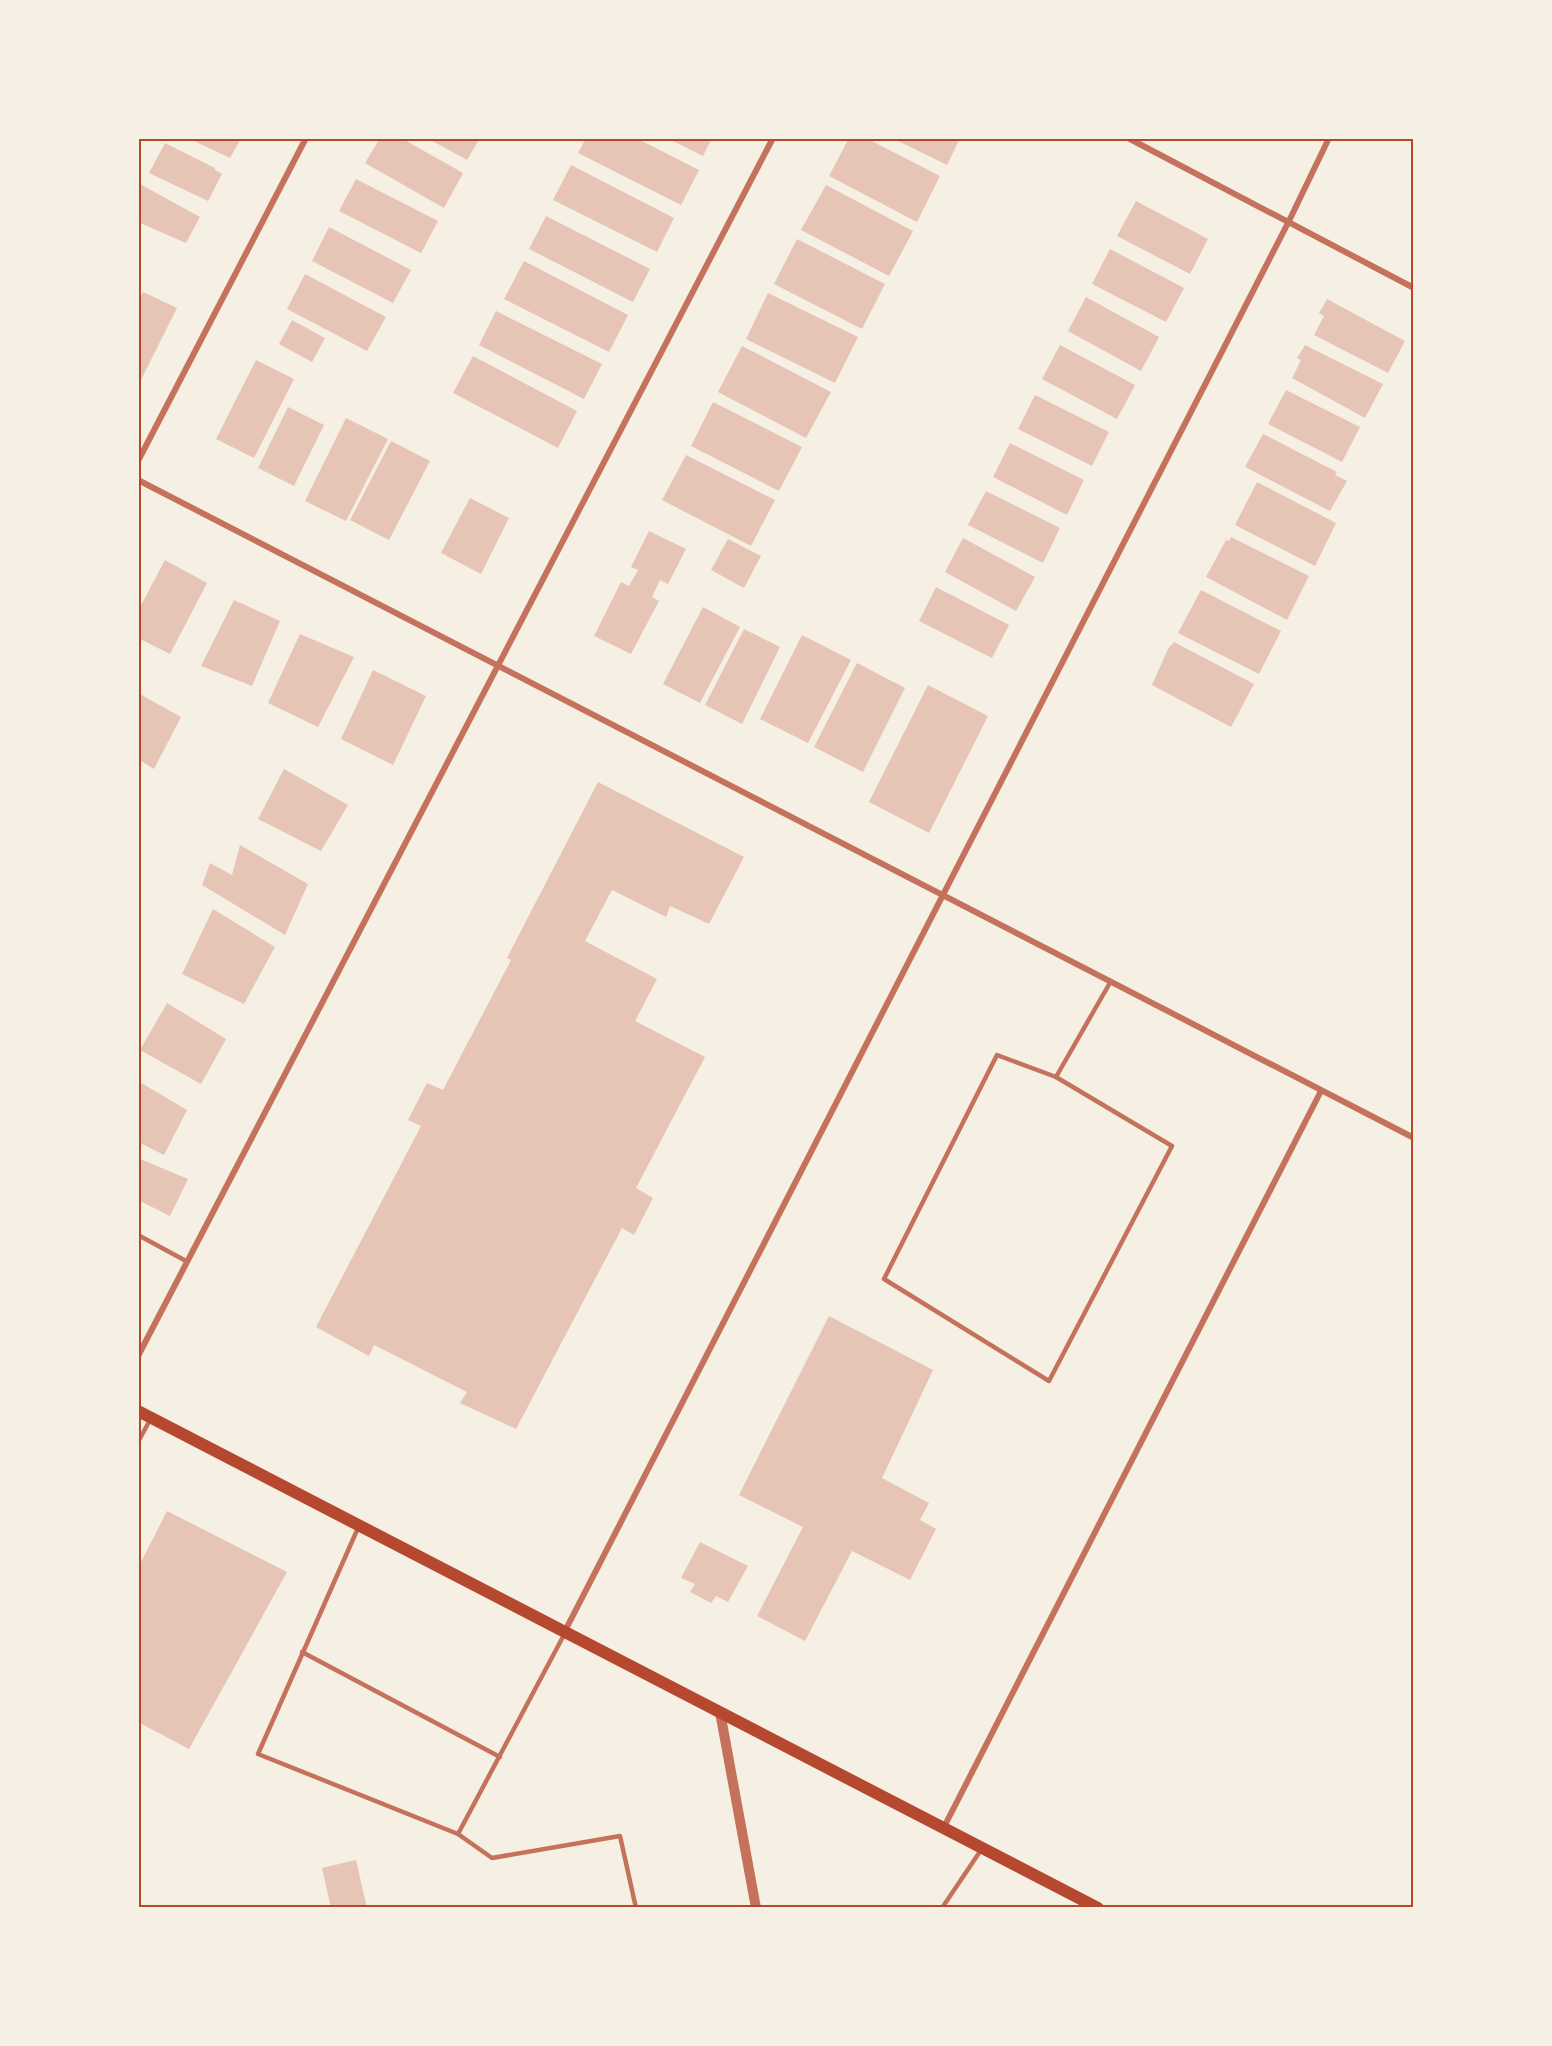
<svg xmlns="http://www.w3.org/2000/svg" width="1552" height="2046" viewBox="0 0 1552 2046" font-family="'Sofia Sans Condensed',sans-serif">
<rect width="100%" height="100%" fill="#f6efe4"/>
<g fill="#e6c5b7">
<polygon points="188,138 241,138 230,158"/>
<polygon points="380,138 401,138 463,173 444,208 365,163"/>
<polygon points="427,138 480,138 467,160"/>
<polygon points="586,138 636,138 699,170 681,205 578,153"/>
<polygon points="667,138 712,138 703,156"/>
<polygon points="849,138 866,138 940,176 917,222 829,176"/>
<polygon points="892,138 960,138 947,165"/>
<polygon points="165,143 215,168 214,169 222,174 208,201 149,173"/>
<polygon points="571,165 674,218 657,252 553,200"/>
<polygon points="356,179 438,221 421,253 339,211"/>
<polygon points="138,183 200,217 186,243 138,222"/>
<polygon points="826,185 913,231 889,276 801,230"/>
<polygon points="1136,201 1208,239 1190,274 1117,236"/>
<polygon points="546,216 650,269 633,302 529,249"/>
<polygon points="329,227 411,270 393,303 312,261"/>
<polygon points="797,239 885,284 862,329 774,284"/>
<polygon points="1110,249 1184,288 1166,322 1092,284"/>
<polygon points="524,261 628,315 609,352 504,299"/>
<polygon points="305,274 386,317 367,351 287,309"/>
<polygon points="143,292 177,308 138,386 138,302"/>
<polygon points="768,293 858,337 835,383 746,339"/>
<polygon points="1086,297 1159,337 1141,371 1068,331"/>
<polygon points="1327,299 1405,341 1388,373 1314,335 1324,316 1319,313"/>
<polygon points="496,311 602,364 584,399 479,345"/>
<polygon points="292,320 325,338 312,362 279,344"/>
<polygon points="1060,345 1135,385 1117,419 1042,379"/>
<polygon points="1305,345 1383,384 1365,418 1292,378 1301,360 1297,358"/>
<polygon points="742,346 831,392 806,438 718,392"/>
<polygon points="473,356 577,411 558,448 453,393"/>
<polygon points="256,360 294,379 254,458 216,439"/>
<polygon points="1286,390 1360,427 1342,462 1268,424"/>
<polygon points="1035,395 1109,432 1092,466 1018,429"/>
<polygon points="713,402 802,447 779,491 691,446"/>
<polygon points="288,407 324,425 294,486 258,468"/>
<polygon points="346,418 388,439 346,521 305,501"/>
<polygon points="1263,434 1337,472 1335,475 1347,481 1330,511 1245,467"/>
<polygon points="391,441 430,461 389,540 350,520"/>
<polygon points="1010,443 1084,480 1067,515 993,477"/>
<polygon points="686,455 775,500 751,546 662,500"/>
<polygon points="1257,482 1336,523 1315,566 1235,525"/>
<polygon points="986,491 1060,528 1043,563 968,525"/>
<polygon points="470,498 509,518 481,574 441,553"/>
<polygon points="649,531 686,549 668,584 660,580 652,597 659,601 631,654 594,636 621,582 629,586 638,570 631,567"/>
<polygon points="1231,537 1309,576 1287,620 1206,577 1226,540 1229,541"/>
<polygon points="963,538 1035,577 1016,611 945,572"/>
<polygon points="728,539 761,556 744,588 711,570"/>
<polygon points="165,560 207,583 170,654 138,638 138,611"/>
<polygon points="936,587 1009,625 992,658 919,621"/>
<polygon points="1201,590 1281,631 1259,674 1178,633"/>
<polygon points="234,600 280,621 252,686 201,666"/>
<polygon points="703,607 740,627 700,703 663,684"/>
<polygon points="744,629 780,647 742,724 705,705"/>
<polygon points="300,634 354,657 318,727 268,703"/>
<polygon points="802,635 851,660 808,743 760,719"/>
<polygon points="1174,642 1254,684 1231,727 1152,685 1168,649"/>
<polygon points="857,663 905,688 863,772 814,747"/>
<polygon points="373,670 426,696 393,765 341,739"/>
<polygon points="928,685 988,716 929,833 869,802"/>
<polygon points="138,693 181,717 154,769 138,759"/>
<polygon points="284,769 348,805 321,851 258,819"/>
<polygon points="598,782 744,857 709,924 670,906 666,917 612,890 585,941 657,979 635,1021 705,1057 636,1188 653,1198 634,1235 622,1228 516,1429 460,1403 467,1392 374,1345 369,1356 316,1327 421,1126 408,1120 427,1083 443,1090 511,960 507,958"/>
<polygon points="240,845 308,884 285,935 202,885 210,863 232,875"/>
<polygon points="213,909 275,947 244,1004 182,974"/>
<polygon points="167,1003 226,1039 201,1084 140,1050"/>
<polygon points="138,1081 187,1110 164,1155 138,1142"/>
<polygon points="138,1158 188,1179 170,1216 138,1200"/>
<polygon points="829,1316 933,1370 882,1478 929,1503 920,1520 936,1529 910,1580 852,1551 805,1641 757,1616 803,1527 739,1495"/>
<polygon points="167,1511 287,1572 189,1749 138,1722 138,1568"/>
<polygon points="700,1542 748,1566 728,1602 716,1596 711,1603 690,1592 695,1584 681,1578"/>
<polygon points="356,1860 367,1908 331,1908 322,1868"/>
</g>
<g fill="none" stroke-linecap="round" stroke-linejoin="round">
<g stroke="#c5725c" stroke-width="4.5">
<polygon points="997,1055 1056,1077 1172,1146 1049,1381 884,1279"/>
<polyline points="1056,1077 1111,981"/>
<polyline points="138,1235 186,1261"/>
<polyline points="138,1442 150,1420"/>
<polyline points="358,1528 258,1754 458,1834 565,1633"/>
<polyline points="302,1652 500,1757"/>
<polyline points="458,1834 492,1858 620,1836 636,1908"/>
<polyline points="942,1908 981,1850"/>
</g>
<g stroke="#c5725c" stroke-width="6">
<polyline points="1128,138 1414,288"/>
<polyline points="138,461 306,138"/>
<polyline points="138,480 1414,1138"/>
<polyline points="138,1356 773,138"/>
<polyline points="565,1631 1289,221 1329,138"/>
<polyline points="944,1827 1321,1091"/>
</g>
<polyline stroke="#c5725c" stroke-width="10" points="720,1712 756,1908"/>
<polyline stroke="#b5482f" stroke-width="12" points="138,1411 1098,1908"/>
</g>
<rect width="1552" height="2046" fill="none" stroke="#f6efe4" stroke-width="279"/>
<rect x="140" y="140" width="1272" height="1766" fill="none" stroke="#b5482f" stroke-width="2"/>
</svg>
